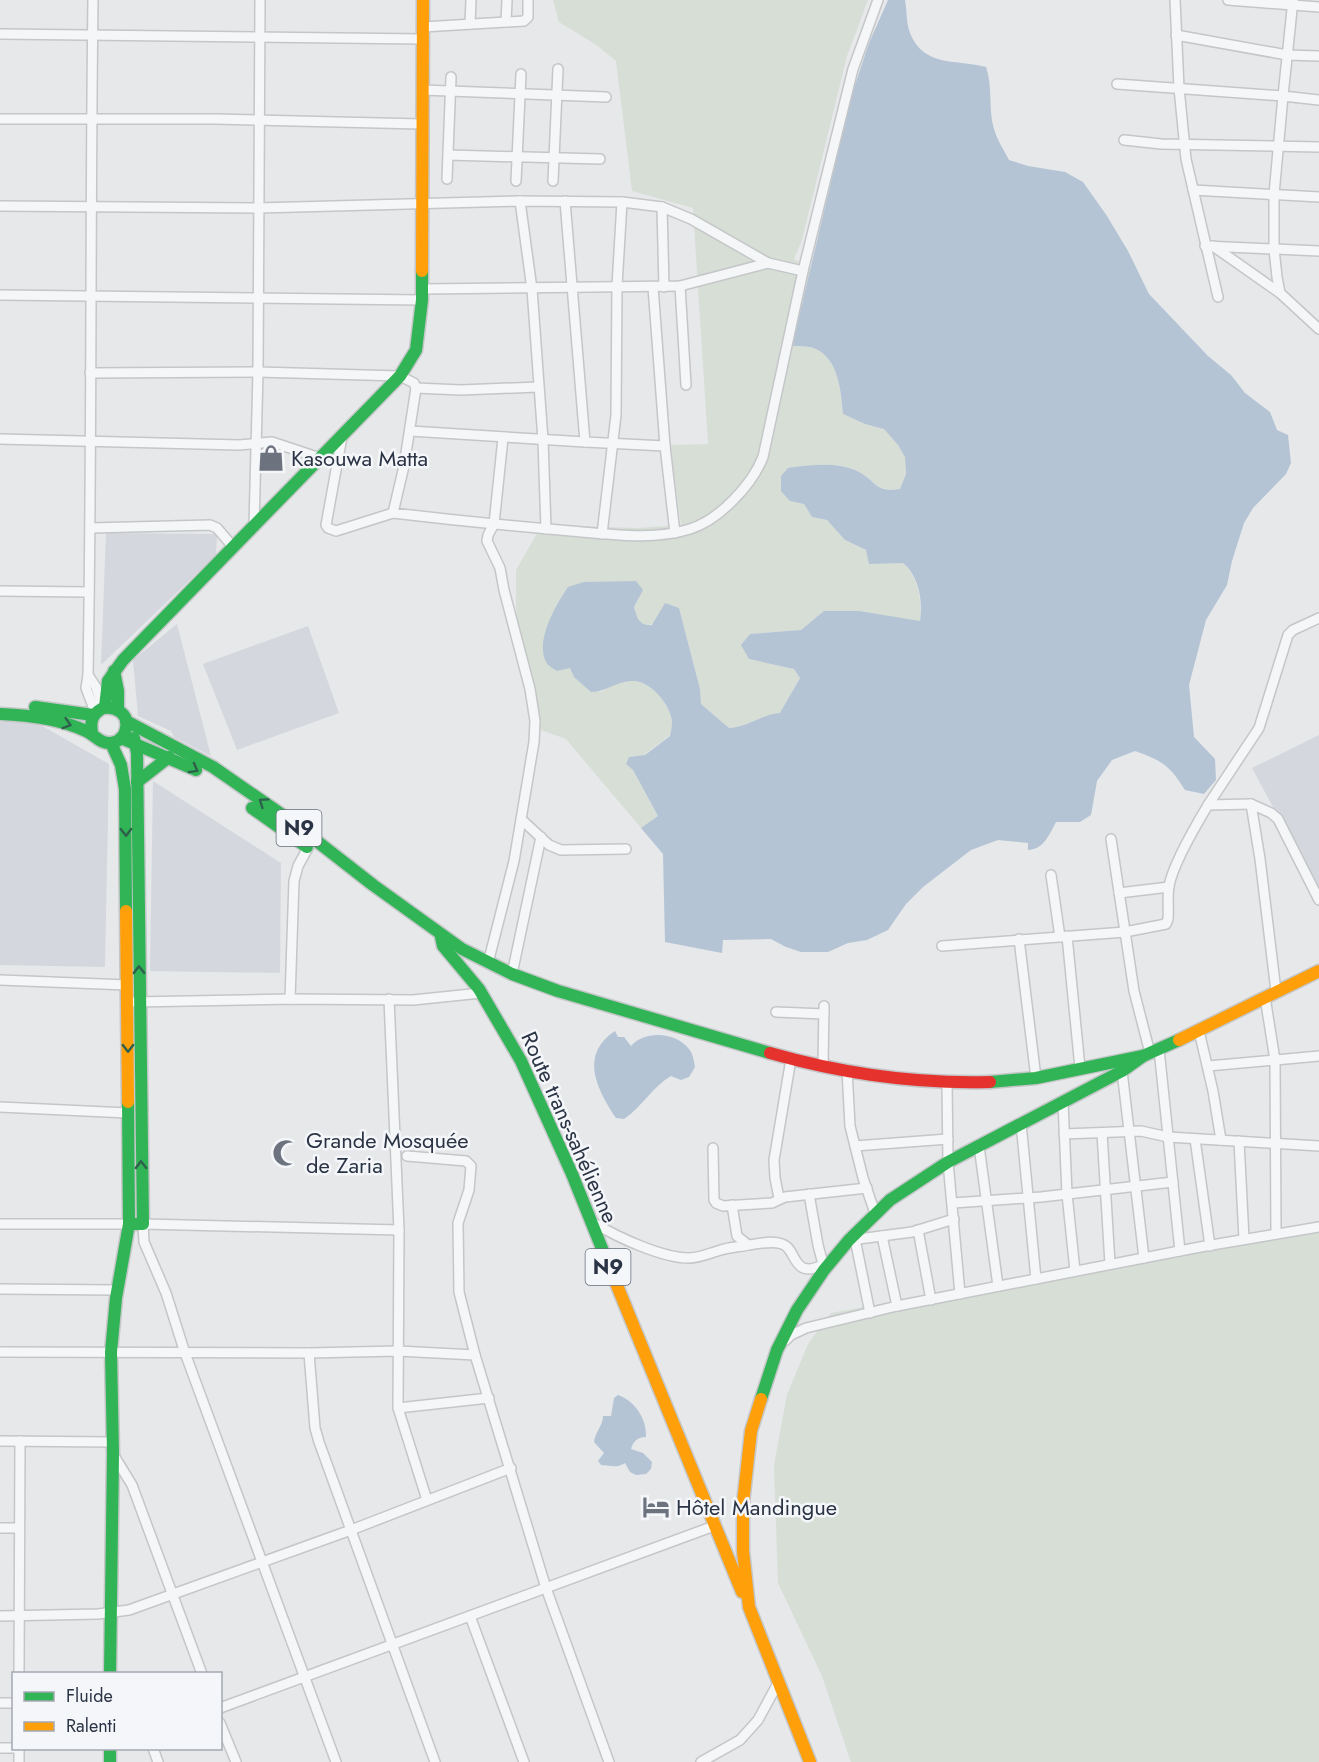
<svg xmlns="http://www.w3.org/2000/svg" width="1319" height="1762" viewBox="0 0 1319 1762" font-family="Jost,sans-serif">
<rect width="100%" height="100%" fill="#e6e8ea"/>
<g fill="#d4d7dd">
<polygon points="106,533 217,534 216,555 101,665"/>
<polygon points="177,624 211,756 174,737 171,731 138,716 133,660"/>
<polygon points="308,626 339,713 237,750 203,664"/>
<polygon points="0,722 28,722 44,727 109,764 105,967 0,965"/>
<polygon points="1319,735 1319,893 1252,768"/>
<polygon points="153,781 281,863 280,973 150,971"/>
</g>
<g fill="#d6ded6">
<path d="M553,0H868L847,56L802,240L794,259L811,268L792,345C800,347 809,346 816,349C839,360 841,392 843,414L865,424L884,429L898,445L905,457L906,474L900,489C874,492 876,481 859,472C838,461 809,465 788,469L790,501L804,504L812,517L827,520L845,540L889,562L903,563C919,577 922,601 920,622L824,611L801,630L750,634L749,659L795,669L800,677L781,713C762,714 748,727 729,728L701,704L700,689L679,608C670,613 649,633 639,621C636,618 635,611 634,607L639,598L628,581L615,583L570,668L600,692C610,687 620,681 631,681C650,680 670,704 672,721C672,725 671,731 670,735L644,755L629,757L633,770L658,816L641,828L566,739L530,726L516,607V570L542,525L637,528L681,525L670,445L708,444L693,208L632,191L616,61L595,44L559,22Z"/>
<polygon points="1319,1225 1319,1762 851,1762 822,1676 778,1583 774,1465 787,1395 808,1344 831,1313"/>
</g>
<g fill="#b4c4d5">
<path d="M888,0H905C907,10 906,23 910,33C924,68 957,59 986,67C993,87 988,109 994,129C997,140 1004,150 1009,160L1028,166L1065,172L1083,182L1107,216L1128,251L1149,294L1208,356L1231,375L1245,393L1270,412L1277,430L1288,435L1291,463L1286,474L1253,508L1244,523L1232,561L1227,585L1206,620L1189,685L1194,737L1215,759L1216,780L1204,794L1185,790C1169,765 1163,761 1135,751L1112,760L1097,781L1091,815L1080,822H1056C1049,835 1044,849 1028,850V843L998,840L971,850L923,887L906,904L888,930L867,940L848,943L828,952H801L786,947L771,939L723,940L722,953L665,942L663,854L641,828L658,816L633,770L626,764L629,757L645,755L670,736C671,731 672,726 672,721C670,704 650,680 632,681C617,681 606,692 591,692L574,677L570,668L557,671C553,668 548,666 546,662C535,640 556,605 568,587L584,582L636,581L643,590L634,607C637,618 639,626 652,625L665,603L679,608L700,689L701,704L729,728C748,727 762,714 780,713L800,678L794,669L749,659L741,645L750,634L801,630L824,611H859L920,621C923,601 919,576 903,563L869,564L866,550L845,540L827,520L812,517L804,504L790,501L781,491V476L788,468C809,465 838,461 859,472C876,481 875,493 900,489L906,474L905,457L898,445L884,429L865,424L843,414C841,392 839,360 816,349C809,346 800,346 792,346L852,94L869,43Z"/>
<path d="M615,1031L618,1037H624L631,1046C645,1030 676,1032 689,1049C693,1054 694,1061 695,1067L689,1077L681,1080L671,1076C652,1087 642,1107 624,1119L616,1118C597,1089 579,1055 615,1031Z"/>
<path d="M618,1395C635,1401 647,1419 646,1437C638,1437 633,1441 631,1449L643,1453L652,1462L651,1469L646,1474L636,1475L630,1472L625,1463C616,1469 611,1465 601,1465L598,1461L604,1453L594,1442C595,1432 603,1426 603,1416H611L614,1398Z"/>
</g>
<g fill="none" stroke-linecap="round" stroke-linejoin="round">
<defs>
<g id="street">
<path d="M93,0C90,225 92,450 88,675L86,688L95,712"/>
<polyline points="1175,0 1179,88 1186,159 1218,297"/>
<polyline points="1228,0 1319,7"/>
<polyline points="1293,0 1283,96 1319,100"/>
<polyline points="506,22 507,0"/>
<polyline points="470,24 471,0"/>
<polyline points="423,27 524,21 528,17 528,0"/>
<polyline points="0,34 422,39"/>
<polyline points="1176,35 1287,55 1319,56"/>
<polyline points="1117,84 1283,96 1274,194 1274,249 1277,277 1280,293 1319,329"/>
<polyline points="422,90 606,97"/>
<polyline points="0,119 216,119 421,124"/>
<polyline points="1124,140 1161,144 1319,147"/>
<polyline points="448,155 600,159"/>
<polyline points="447,179 451,77"/>
<polyline points="516,181 521,74"/>
<polyline points="553,181 558,69"/>
<polyline points="1193,190 1319,197"/>
<polyline points="520,201 532,289 543,440 546,529"/>
<polyline points="565,201 585,442 665,446"/>
<polyline points="0,206 258,208 520,201 622,202 662,207 664,287"/>
<polyline points="662,207 691,219 768,263 803,271"/>
<polyline points="1205,246 1319,251"/>
<polyline points="1213,246 1280,293"/>
<polyline points="680,286 686,385"/>
<polyline points="653,287 665,446 675,533"/>
<polyline points="422,289 680,286 768,263"/>
<polyline points="0,295 422,300"/>
<path d="M90,373L258,372L400,376L414,383L416,388L404,466L393,513C452,520 512,526 571,531C610,534 652,541 690,529C719,520 752,485 763,457L803,271L853,69L878,0"/>
<polyline points="416,388 461,390 538,387"/>
<polyline points="410,431 585,442"/>
<polyline points="342,437 326,525 328,528 336,531 393,513"/>
<polyline points="0,439 239,445 272,442 320,458"/>
<polyline points="254,526 258,372 260,0"/>
<polyline points="90,528 210,525 217,528 234,548"/>
<polyline points="602,534 616,415 617,286 622,202"/>
<polyline points="0,591 89,592"/>
<polyline points="88,675 96,687 102,708"/>
<polyline points="1208,805 1259,728 1288,635 1293,630 1319,618"/>
<polyline points="522,820 549,845 561,850 626,849"/>
<polyline points="1111,839 1134,991 1150,1053"/>
<polyline points="1051,875 1060,937"/>
<polyline points="1119,893 1169,887"/>
<polyline points="1067,936 1080,1068"/>
<polyline points="1019,939 1036,1078"/>
<path d="M942,946L1125,932L1166,924L1168,919C1169,909 1167,897 1169,886C1173,864 1196,825 1208,805L1251,804"/>
<polyline points="488,963 514,861 534,742 535,721 530,689 504,590 500,568 487,541 488,535 494,524 503,438"/>
<polyline points="512,974 541,837"/>
<polyline points="0,980 127,985"/>
<polyline points="1276,991 1260,859 1251,804 1271,813 1278,819 1319,900"/>
<polyline points="1265,997 1275,1060 1276,1234"/>
<polyline points="290,999 294,881 298,866 309,846"/>
<polyline points="389,999 399,1230 398,1408 427,1500"/>
<polyline points="134,1002 290,999 413,1000 481,993"/>
<polyline points="776,1012 824,1014"/>
<polyline points="1199,1031 1213,1091 1221,1140"/>
<polyline points="1159,1049 1180,1251"/>
<polyline points="823,1065 824,1006"/>
<polyline points="1208,1066 1319,1056"/>
<polyline points="847,1070 850,1126 863,1178 875,1213"/>
<polyline points="1122,1071 1144,1258"/>
<polyline points="947,1083 948,1162 960,1294"/>
<polyline points="1063,1102 1067,1194 1075,1271"/>
<polyline points="0,1107 128,1113"/>
<polyline points="1021,1123 1036,1279"/>
<polyline points="1102,1133 1110,1264"/>
<polyline points="1064,1134 1141,1131 1168,1137 1319,1146"/>
<polyline points="1195,1139 1210,1246"/>
<polyline points="1239,1141 1244,1239"/>
<polyline points="855,1146 948,1139"/>
<polyline points="979,1146 998,1286"/>
<polyline points="713,1148 714,1200 716,1203 723,1206 772,1203 785,1197 867,1188"/>
<polyline points="407,1156 466,1161 471,1166 469,1190 458,1223 459,1292 475,1355 546,1588 609,1762"/>
<polyline points="809,1194 818,1245 824,1268"/>
<polyline points="779,1198 775,1178 774,1160 791,1059"/>
<polyline points="953,1203 1041,1197 1173,1182"/>
<path d="M732,1205L737,1236L748,1245C758,1244 772,1240 782,1244C797,1248 792,1280 822,1265"/>
<path d="M594,1223C617,1237 662,1258 689,1258C700,1258 710,1253 721,1250C730,1247 739,1247 748,1245"/>
<polyline points="0,1224 129,1224"/>
<polyline points="918,1230 931,1300"/>
<polyline points="882,1236 897,1306"/>
<polyline points="855,1239 870,1313"/>
<polyline points="851,1240 912,1232 954,1219"/>
<polyline points="0,1289 117,1290"/>
<polyline points="786,1340 791,1335 806,1328 897,1306 1200,1247 1319,1227"/>
<polyline points="0,1352 309,1353 398,1351 475,1355"/>
<polyline points="309,1353 315,1428 319,1442 435,1762"/>
<polyline points="398,1408 489,1398"/>
<polyline points="0,1441 113,1442"/>
<polyline points="113,1454 132,1485 202,1674"/>
<polyline points="0,1528 19,1528"/>
<polyline points="0,1616 98,1614 129,1610 351,1530 511,1468"/>
<polyline points="470,1616 524,1762"/>
<polyline points="19,1674 20,1441"/>
<polyline points="0,1703 14,1703"/>
<polyline points="220,1708 714,1526"/>
<polyline points="220,1723 236,1762"/>
<polyline points="0,1748 14,1748"/>
<polyline points="153,1748 158,1762"/>
<polyline points="19,1762 19,1748"/>
<polyline points="336,1762 185,1353 166,1293 144,1242 143,1224 399,1230"/>
<polyline points="701,1762 740,1740 758,1720 778,1683"/>
</g>
<g id="fast">
<polyline points="114,671 118,691 118,709"/>
<polyline points="35,707 93,715"/>
<polyline points="105,707 108,681 123,660 400,376 416,350 422,300 422,271"/>
<path d="M0,714C29,715 60,719 86,731C95,735 100,744 111,743C119,742 125,736 126,728C129,714 116,706 103,708C92,714 90,721 92,733"/>
<polyline points="126,721 213,767 291,821 373,885 462,949 512,974 558,991 770,1053"/>
<polyline points="121,738 196,770"/>
<polyline points="111,743 121,765 125,789 126,911"/>
<polyline points="137,782 169,757"/>
<polyline points="252,808 307,847"/>
<polyline points="441,937 443,946 479,989 521,1061 572,1174 607,1261"/>
<polyline points="990,1082 1036,1078 1143,1056"/>
<polyline points="129,1224 143,1224 137,753 134,738"/>
<polyline points="761,1399 777,1350 797,1310 824,1270 849,1240 890,1200 948,1162 1122,1071 1143,1056 1179,1040"/>
<polyline points="110,1674 113,1454 111,1352 116,1298 129,1224 128,1102"/>
<polyline points="110,1748 110,1762"/>
</g>
<g id="slow">
<polyline points="422,271 423,0"/>
<polyline points="126,911 128,1102"/>
<polyline points="1179,1040 1319,971"/>
<polyline points="607,1261 742,1592"/>
<polyline points="761,1399 751,1431 743,1503 743,1551 749,1607 810,1762"/>
</g>
<path id="jam" d="M770,1053C840,1073 917,1084 990,1082"/>
</defs>
<use href="#street" stroke="#c4c6c8" stroke-width="12"/>
<use href="#fast" stroke="#c4c6c8" stroke-width="15"/>
<use href="#slow" stroke="#c4c6c8" stroke-width="15"/>
<use href="#jam" stroke="#c4c6c8" stroke-width="15"/>
<use href="#street" stroke="#f5f6f7" stroke-width="9"/>
<use href="#fast" stroke="#30b455" stroke-width="12"/>
<use href="#slow" stroke="#ff9f0a" stroke-width="12"/>
<use href="#jam" stroke="#e5322d" stroke-width="12"/>
</g>
<defs><path id="oneway-chevron" d="M-2-3.5L2.5 0L-2 3.5" fill="none" stroke-width="1.6" stroke-linecap="round" stroke-linejoin="round" transform="scale(1.5)"/></defs>
<g stroke="#2d614b">
<use href="#oneway-chevron" transform="translate(67 724) rotate(17)"/>
<use href="#oneway-chevron" transform="translate(194 769) rotate(29)"/>
<use href="#oneway-chevron" transform="translate(263 802) rotate(-145)"/>
<use href="#oneway-chevron" transform="translate(126 832) rotate(89)"/>
<use href="#oneway-chevron" transform="translate(139 970) rotate(-91)"/>
<use href="#oneway-chevron" transform="translate(128 1048) rotate(90)"/>
<use href="#oneway-chevron" transform="translate(141 1165) rotate(-91)"/>
</g>
<defs>
<symbol id="shop-bare" viewBox="-9 -9 18 18"><path d="M-5-2.5h2.3a2.7 3.5 0 0 1 5.4 0H5L5.5 6h-11ZM-1.5-2.5h3a1.5 2.3 0 0 0-3 0Z" fill="#6c737f" stroke="#f4f6f9" stroke-width="2.5" paint-order="stroke"/></symbol>
<symbol id="mosque-bare" viewBox="-9 -9 18 18"><path d="M3.5-4.9A6 6 0 1 0 3.5 4.9A5 5 0 1 1 3.5-4.9Z" fill="#6c737f" stroke="#f4f6f9" stroke-width="2.5" paint-order="stroke"/></symbol>
<symbol id="hotel-bare" viewBox="-9 -9 18 18"><path d="M-6-4.5h1.5V1H6V5H4.5V3h-9V5H-6ZM-4 0a1.8 1.8 0 1 1 3.6 0ZM.5 0V-2.5h3Q6-2.5 6 0Z" fill="#6c737f" stroke="#f4f6f9" stroke-width="2.5" paint-order="stroke"/></symbol>
</defs>
<g fill-rule="evenodd">
<use href="#shop-bare" x="252" y="439" width="38" height="38"/>
<use href="#mosque-bare" x="267" y="1134" width="38" height="38"/>
<use href="#hotel-bare" x="637" y="1488" width="38" height="38"/>
</g>
<g text-anchor="middle" stroke-width="5" stroke-linejoin="round" paint-order="stroke">
<g fill="#f4f6f9" stroke="#676e7b" stroke-width="1.5">
<rect x="276.5" y="810" width="45" height="36" rx="4.5"/>
<rect x="585.5" y="1249" width="45" height="36" rx="4.5"/>
</g>
<g font-size="21" font-weight="bold" fill="#2b3445">
<text x="299" y="835">N9</text>
<text x="608" y="1274">N9</text>
</g>
<g font-size="22" fill="#2b3445" stroke="#f4f6f9" text-anchor="start">
<text x="291" y="466">Kasouwa Matta</text>
<text x="306" y="1148">Grande Mosquée<tspan x="306" dy="25">de Zaria</tspan></text>
<text x="676" y="1515">Hôtel Mandingue</text>
</g>
<g font-size="22" fill="#2b3445" stroke="#f4f6f9">
<text transform="translate(570 1127) rotate(66)" y="8">Route trans-sahélienne</text>
</g>
</g>
<rect x="12" y="1672" width="210" height="78" fill="#f4f6f9" stroke="#a4a8b1" stroke-width="1.5"/>
<rect x="24" y="1692" width="30" height="9" fill="#30b455" stroke="#a4a8b1" stroke-width="1.5"/>
<text x="66" y="1702" font-size="18" fill="#2b3445">Fluide</text>
<rect x="24" y="1722" width="30" height="9" fill="#ff9f0a" stroke="#a4a8b1" stroke-width="1.5"/>
<text x="66" y="1732" font-size="18" fill="#2b3445">Ralenti</text>
</svg>
